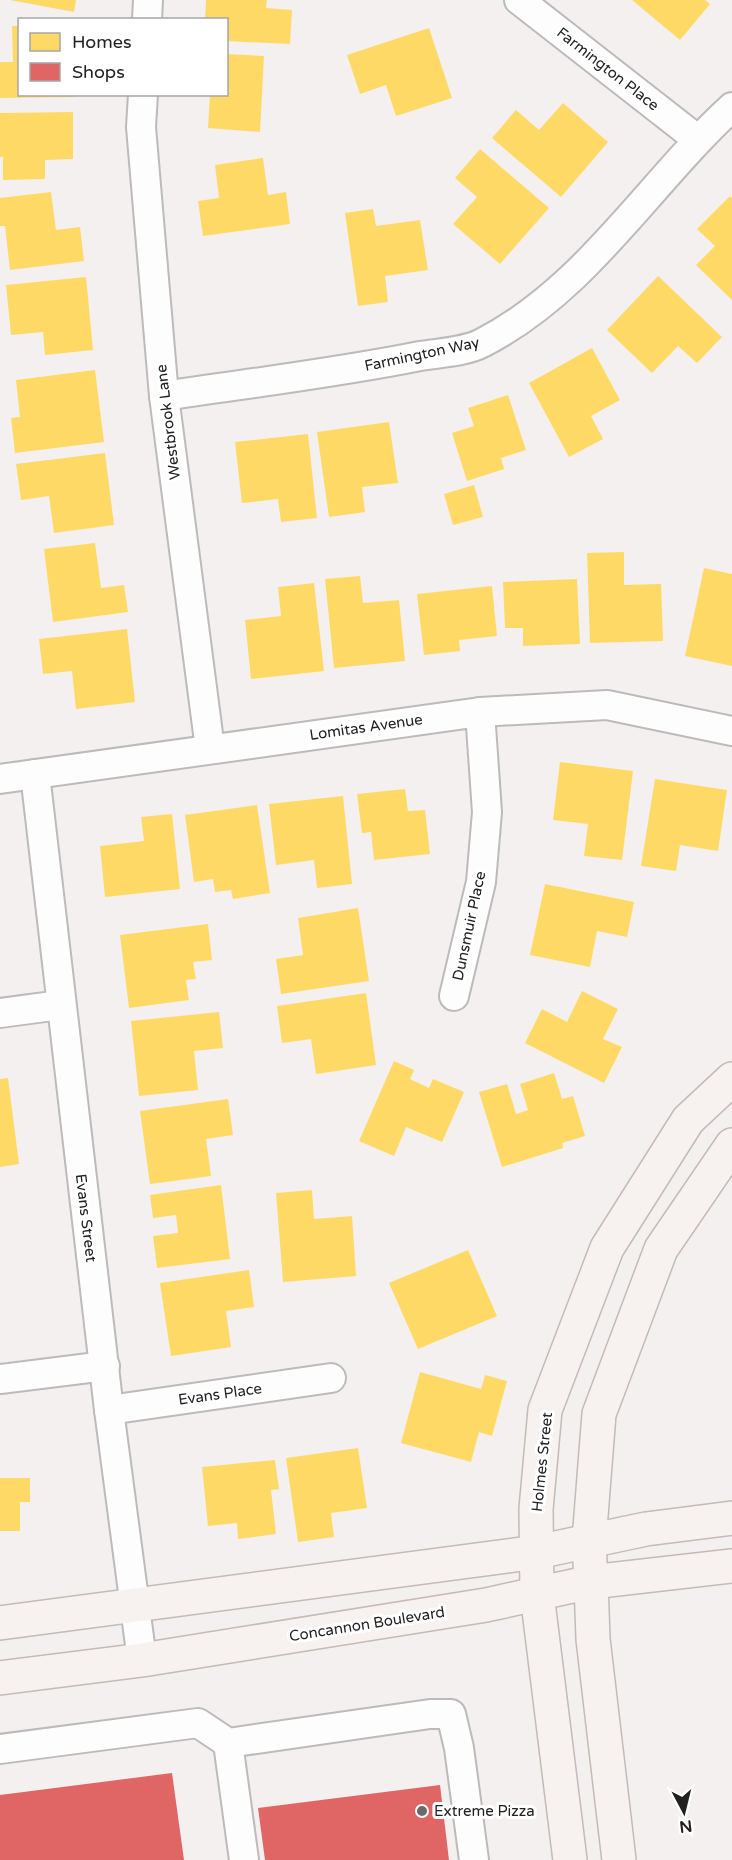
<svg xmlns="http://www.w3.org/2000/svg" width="732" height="1860" viewBox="0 0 732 1860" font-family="'Varela Round',sans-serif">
<rect width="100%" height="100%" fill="#f4f0f0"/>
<g fill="#ffd966">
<polygon points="10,0 76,0 74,12"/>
<polygon points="206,0 267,0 266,8 292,10 290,44 226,41 226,20 205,20"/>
<polygon points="632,0 705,0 710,4 680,40"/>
<polygon points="12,26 20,26 20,94 74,94 74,97 0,98 0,62 13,62"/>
<polygon points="429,28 452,98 396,116 386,85 360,94 347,55"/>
<polygon points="226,54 264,56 260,132 208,128 210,94 226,94"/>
<polygon points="563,103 608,142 561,197 492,138 516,110 539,130"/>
<polygon points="73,112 73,159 45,160 45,179 3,180 3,157 0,157 0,113"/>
<polygon points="480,149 549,208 500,264 453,224 477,197 455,178"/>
<polygon points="263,158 268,195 286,192 290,224 203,236 198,201 219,198 215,165"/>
<polygon points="51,192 56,230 80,227 84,261 10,270 5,226 0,226 0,198"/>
<polygon points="730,196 732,198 732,300 696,265 715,246 697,229"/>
<polygon points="373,209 376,226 420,220 428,270 385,276 388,302 358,306 345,213"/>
<polygon points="658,276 722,337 697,363 678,346 652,373 607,330"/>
<polygon points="86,277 93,350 45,355 43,332 11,335 6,285"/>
<polygon points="592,348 620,400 591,416 603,439 569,457 529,383"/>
<polygon points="95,370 104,442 15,453 11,418 20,417 16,380"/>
<polygon points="508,395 526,450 501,458 504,469 467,481 452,433 474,426 468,408"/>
<polygon points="389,422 398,483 362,487 365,512 329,517 317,432"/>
<polygon points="308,434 317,518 281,522 278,499 242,503 235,442"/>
<polygon points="105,453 114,525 54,533 49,496 21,500 16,464"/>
<polygon points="474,485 483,517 453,525 444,494"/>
<polygon points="95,543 101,588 124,585 128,612 53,622 44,549"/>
<polygon points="624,552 624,585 661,584 663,641 590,643 587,553"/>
<polygon points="704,568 732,574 732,666 685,656"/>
<polygon points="360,576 363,603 399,600 405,661 334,668 325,579"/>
<polygon points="577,579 580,644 523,646 523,628 505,628 503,582"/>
<polygon points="314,583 324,671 251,679 245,620 281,616 278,587"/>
<polygon points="492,586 497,636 459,640 460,651 424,655 417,594"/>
<polygon points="127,629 135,702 76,709 72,671 43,674 39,639"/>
<polygon points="560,762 633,771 622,860 584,856 588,824 553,820"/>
<polygon points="655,779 727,790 718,851 680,845 676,871 641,866"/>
<polygon points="405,789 408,811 425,810 430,854 374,860 371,832 362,833 357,794"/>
<polygon points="343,796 352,884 317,888 314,860 276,865 269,804"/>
<polygon points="257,805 270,893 233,899 231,890 215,892 213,879 194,882 185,815"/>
<polygon points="172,814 180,889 105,897 100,846 144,841 141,817"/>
<polygon points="545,884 634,902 627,937 597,931 590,967 530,955"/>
<polygon points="358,908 369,981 281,994 276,959 303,955 298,918"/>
<polygon points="208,924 212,960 193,962 196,979 186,980 189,1000 129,1008 120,935"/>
<polygon points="582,991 618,1009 603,1039 622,1047 604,1083 525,1043 542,1009 567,1022"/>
<polygon points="366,993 376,1065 316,1074 311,1039 282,1043 277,1006"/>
<polygon points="219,1012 223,1048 194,1051 198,1090 139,1096 131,1021"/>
<polygon points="394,1061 414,1070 410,1079 429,1088 433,1079 464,1092 442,1142 406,1127 394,1156 359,1141"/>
<polygon points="554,1073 562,1099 573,1096 585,1136 562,1143 563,1148 502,1167 479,1092 507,1084 516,1114 528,1110 520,1084"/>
<polygon points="8,1078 19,1164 0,1167 0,1079"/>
<polygon points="228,1099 233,1135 206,1139 211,1176 150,1184 140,1111"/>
<polygon points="221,1185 230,1259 157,1268 153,1236 178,1233 176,1215 153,1218 150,1195"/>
<polygon points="312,1190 314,1219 352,1216 356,1276 283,1282 276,1193"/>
<polygon points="468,1250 497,1316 418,1349 389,1283"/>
<polygon points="249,1270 254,1307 226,1311 231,1347 171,1356 160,1283"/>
<polygon points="420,1372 481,1389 485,1375 507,1381 492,1436 479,1432 471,1462 401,1443"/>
<polygon points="358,1448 367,1508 331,1513 334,1537 298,1542 286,1458"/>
<polygon points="275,1460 279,1489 271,1490 276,1534 238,1539 237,1523 208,1526 202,1467"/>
<polygon points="0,1478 30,1478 30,1502 20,1502 20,1531 0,1531"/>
</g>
<g fill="#e06666">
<polygon points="172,1773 184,1860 0,1860 0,1795"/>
<polygon points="440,1785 449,1860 265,1860 258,1808"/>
</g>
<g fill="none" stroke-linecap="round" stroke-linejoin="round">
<defs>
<g id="minor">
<polyline points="519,0 697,139"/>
<polyline points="147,20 148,0"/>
<polyline points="143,94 141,127 164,396 210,749"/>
<path d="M164,396C250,383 336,373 420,356C439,353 465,352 482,343C586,290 648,184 732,107"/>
<polyline points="35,774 109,1410 142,1660"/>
<polyline points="0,779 480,712 607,705 732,731"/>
<polyline points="454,996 481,882 487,812 480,712"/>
<polyline points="0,1013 60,1005"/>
<polyline points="0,1379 105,1366"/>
<polyline points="109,1410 331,1378"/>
<polyline points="228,1743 244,1860"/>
<polyline points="0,1749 198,1723 228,1743 430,1714 451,1714 459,1748 474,1860"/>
</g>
<g id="major">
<polyline points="0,1623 537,1552 646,1529 732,1518"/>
<polyline points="0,1678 142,1660 486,1605 591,1582 732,1566"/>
<polyline points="570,1860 537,1594 536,1509 545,1410 607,1248 688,1120 732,1079"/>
<polyline points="619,1860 593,1639 591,1582 589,1541 599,1414 661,1249 732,1145"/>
</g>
</defs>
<use href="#minor" stroke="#bcbaba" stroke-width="32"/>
<use href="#major" stroke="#c4bab8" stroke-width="36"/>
<use href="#minor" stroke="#fdfdfd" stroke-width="28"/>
<use href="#major" stroke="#f7f2f0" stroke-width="33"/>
</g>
<circle fill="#6c6969" stroke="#fff" stroke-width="2" cx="422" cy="1811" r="6"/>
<g text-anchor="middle" stroke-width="6" stroke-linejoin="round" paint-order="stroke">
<g font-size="15" fill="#232020" stroke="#fff">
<text transform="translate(608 69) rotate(38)" y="5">Farmington Place</text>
<text transform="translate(422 354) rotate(-12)" y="5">Farmington Way</text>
<text transform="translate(168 422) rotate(-97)" y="5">Westbrook Lane</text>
<text transform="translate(366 727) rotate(-8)" y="5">Lomitas Avenue</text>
<text transform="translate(469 926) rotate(-78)" y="5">Dunsmuir Place</text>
<text transform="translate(86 1218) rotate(83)" y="5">Evans Street</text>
<text transform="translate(220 1394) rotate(-8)" y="5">Evans Place</text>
<text transform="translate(542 1462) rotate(-84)" y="5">Holmes Street</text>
<text transform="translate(367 1624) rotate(-9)" y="5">Concannon Boulevard</text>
</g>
<g font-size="15" fill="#232020" stroke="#fff" text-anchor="start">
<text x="434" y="1816">Extreme Pizza</text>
</g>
</g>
<rect x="18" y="18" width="210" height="78" fill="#ffffff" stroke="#a7a6a6" stroke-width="1.5"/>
<rect x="30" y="33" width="30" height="18" fill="#ffd966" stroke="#a7a6a6" stroke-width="1.5"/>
<text x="72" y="48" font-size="18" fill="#232020">Homes</text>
<rect x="30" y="63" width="30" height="18" fill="#e06666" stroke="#a7a6a6" stroke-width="1.5"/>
<text x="72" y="78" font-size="18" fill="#232020">Shops</text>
<g transform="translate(684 1812) rotate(173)" stroke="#ffffff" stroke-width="4.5" paint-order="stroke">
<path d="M0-4.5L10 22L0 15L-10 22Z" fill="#232020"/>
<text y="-9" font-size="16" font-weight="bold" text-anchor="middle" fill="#232020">N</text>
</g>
</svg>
